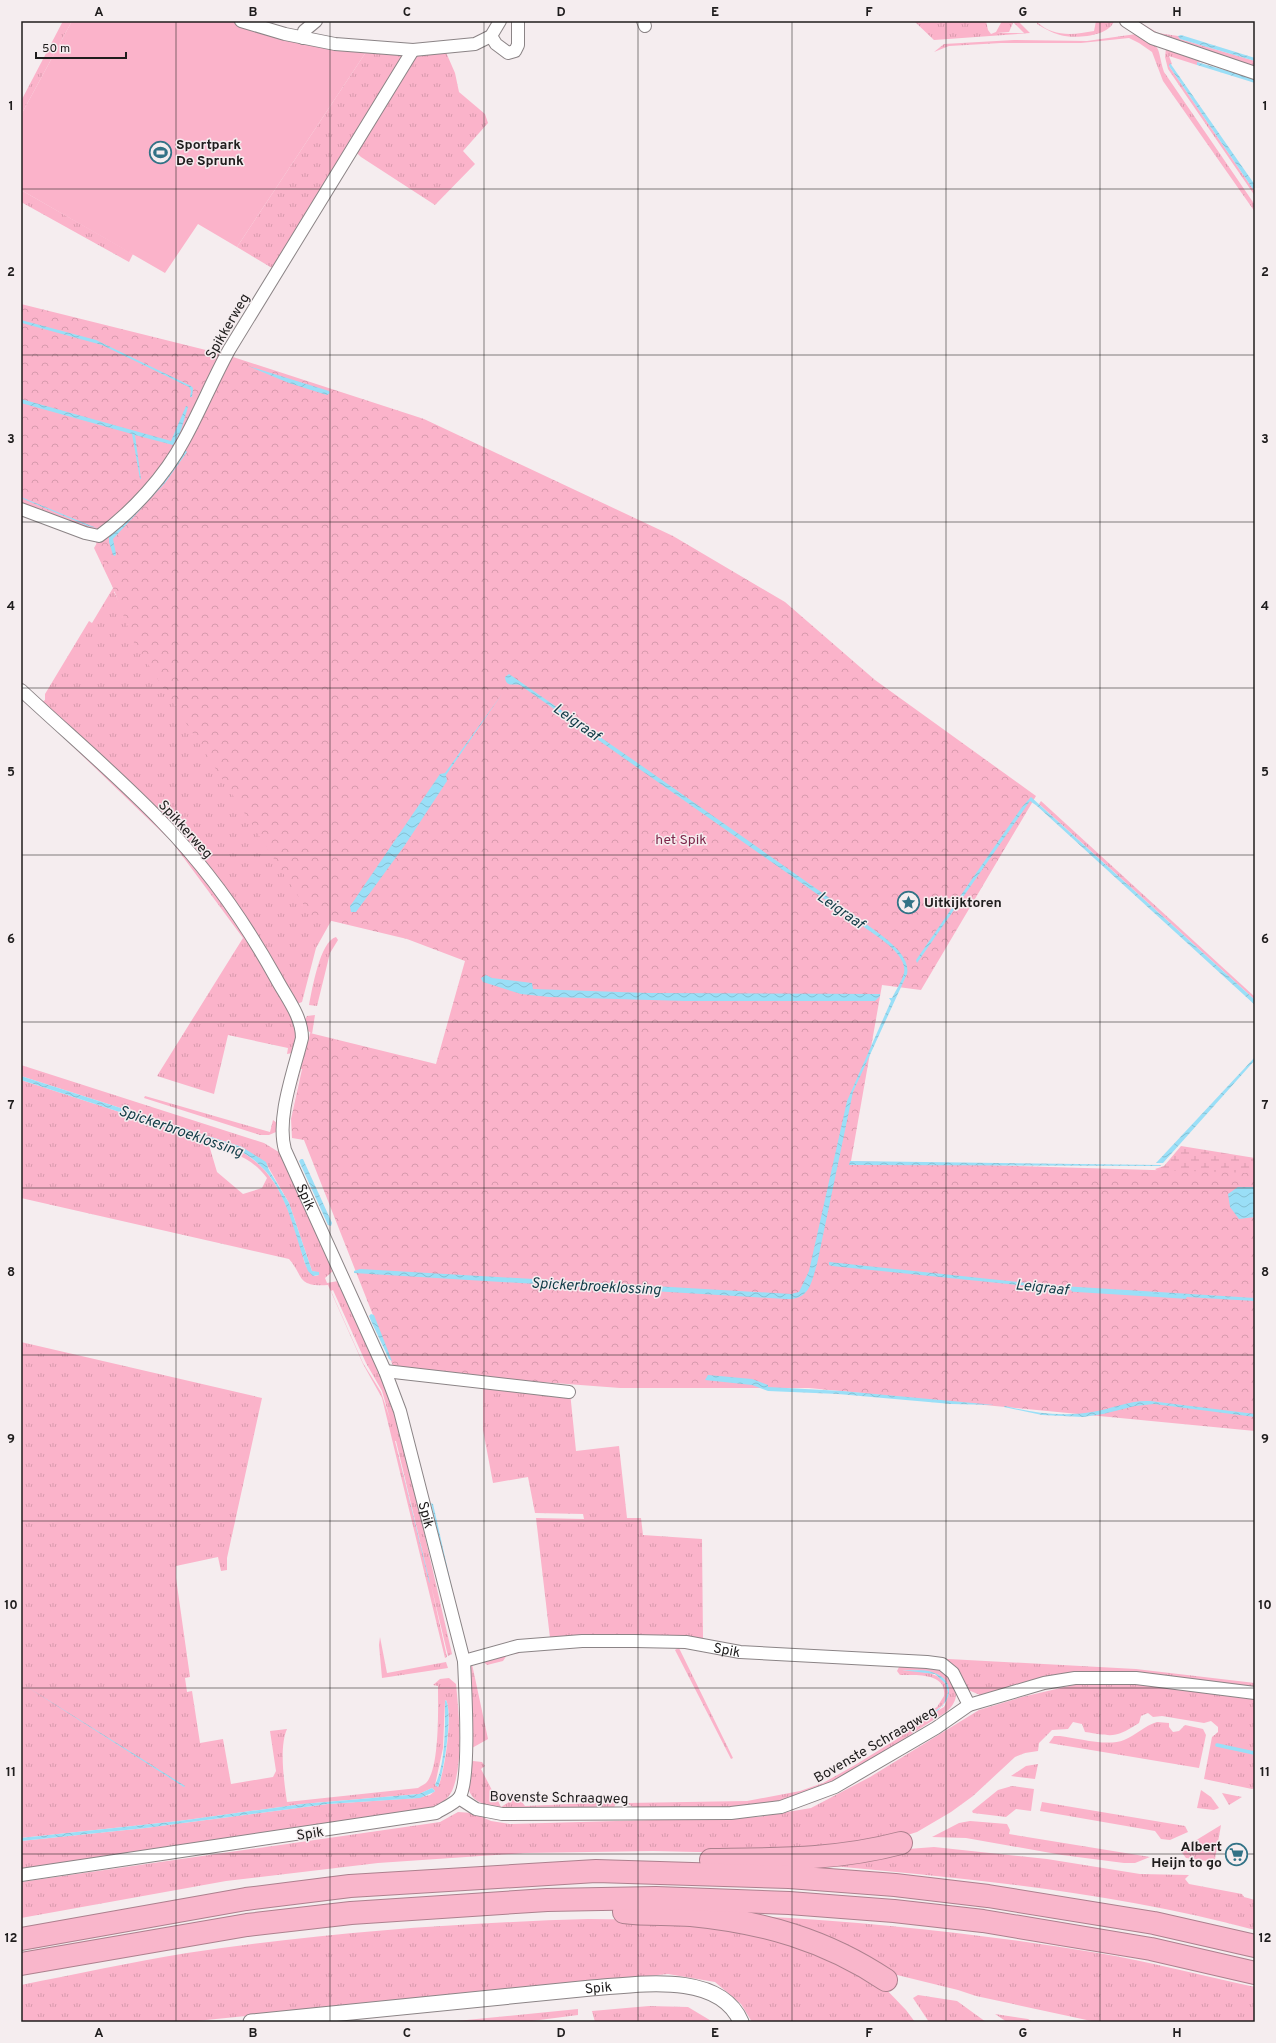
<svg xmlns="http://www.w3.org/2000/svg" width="1276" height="2043" viewBox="0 0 1276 2043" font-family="Overpass,sans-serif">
<defs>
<pattern id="grass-tufts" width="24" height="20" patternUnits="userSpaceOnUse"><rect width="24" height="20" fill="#fbb3ca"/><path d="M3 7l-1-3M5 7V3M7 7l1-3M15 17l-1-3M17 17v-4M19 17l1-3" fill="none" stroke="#d79aad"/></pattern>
<pattern id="wetland-marsh" width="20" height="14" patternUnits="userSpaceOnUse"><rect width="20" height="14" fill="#fbb3ca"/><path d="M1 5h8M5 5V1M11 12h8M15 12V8" fill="none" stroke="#d79aad"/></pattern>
<pattern id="park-crowns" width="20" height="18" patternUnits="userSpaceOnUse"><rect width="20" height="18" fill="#fbb3ca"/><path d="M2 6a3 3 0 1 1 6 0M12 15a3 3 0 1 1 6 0" fill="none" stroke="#d79aad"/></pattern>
<pattern id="water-waves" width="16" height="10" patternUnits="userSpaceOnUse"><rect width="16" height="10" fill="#9adff7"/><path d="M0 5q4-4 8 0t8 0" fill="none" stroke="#84bfd3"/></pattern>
</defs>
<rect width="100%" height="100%" fill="#f5edef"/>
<g fill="url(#grass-tufts)" fill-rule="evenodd">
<polygon points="63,21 72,21 21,115 21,101"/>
<polygon points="914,21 986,21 988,30 991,34 996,32 1002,21 1011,21 1013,23 1009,32 997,33 1024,33 1012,21 1018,21 1030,33 934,40"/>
<path d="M1096,21H1114C1109,37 1073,39 1060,35C1052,33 1044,28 1037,24V22C1053,37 1073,35 1094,31Z"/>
<path d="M1134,21H1138L1158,33L1178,36L1180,39L1255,61V66C1213,53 1172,44 1134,21Z"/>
<path d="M1136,34C1164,48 1156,46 1164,72L1255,205V212L1163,81L1152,52L1139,43L1129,38L1081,43H1001L949,46L934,52L944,44L1014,40L1087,41Z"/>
<polygon points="1166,48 1255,75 1255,79 1201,62 1197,63 1197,65 1169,56 1172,64 1169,66 1255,192 1255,196 1168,69 1165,57"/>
<polygon points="368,49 405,53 272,274 270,272 272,268 237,247"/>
<polygon points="445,50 455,73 459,92 485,114 488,123 463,151 475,164 435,205 361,157 356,152 413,58 419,53 418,56"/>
<polygon points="21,190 133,254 129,262 21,202"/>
<polygon points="101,536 116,590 114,592 134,631 340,905 316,948 302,1002 297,1004 251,928 73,731 72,727 71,729 42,702 45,700 45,694 89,621 92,623 113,588 94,548"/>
<polygon points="39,710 177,844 247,937 291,1016 296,1036 292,1053 287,1054 288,1048 228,1035 214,1094 157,1076 243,938 172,842 37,712"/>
<polygon points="1041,801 1255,997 1255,1000 1039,804"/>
<path d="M336,937L338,940L330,953L317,1006L309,1005C312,990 320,941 336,937Z"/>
<polygon points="315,1015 312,1034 306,1029 304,1021 307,1016"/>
<polygon points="311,1041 305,1069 301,1069 288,1128 306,1043"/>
<path d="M21,1065L264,1143L282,1154L334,1270L325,1278L327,1283L338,1281L382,1376L394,1409L407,1458L452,1654L448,1656L431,1585L447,1657L445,1658L382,1398L363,1364L328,1285C296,1287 304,1276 289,1259L21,1198V1080L240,1151C274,1169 288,1205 299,1241C303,1254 303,1268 315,1276L319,1275V1273L312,1271L289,1203L267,1165L242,1147L21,1076ZM209,1145C234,1153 251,1157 267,1178L262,1188L243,1194L217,1172ZM333,1290L366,1363L382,1391L390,1419L381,1392L363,1363L331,1291ZM396,1441L430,1583L395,1441Z"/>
<polygon points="145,1096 270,1132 273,1120 277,1123 276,1132 269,1135 260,1135 144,1098"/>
<path d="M21,1342L262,1398L227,1558V1570L221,1571L218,1557L176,1566V1578L190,1677L185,1678L187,1692L192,1691L200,1743L223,1739L231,1784L273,1777L276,1771L270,1731L287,1729C279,1747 284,1781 287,1802L418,1788C420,1786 424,1785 426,1783C440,1769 438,1707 438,1686L433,1685L440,1679L449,1678L456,1684C459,1715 464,1763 452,1791C448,1799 441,1804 434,1808C296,1828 159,1851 21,1871V1841L145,1828L328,1804L417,1798L430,1795L435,1791L432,1788L419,1794L302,1804L179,1821L21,1838ZM446,1700C453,1714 445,1772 438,1787L435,1785L443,1748L445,1701Z"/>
<polygon points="483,1386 570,1392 576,1451 619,1446 627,1518 641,1518 643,1535 702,1539 703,1640 550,1638 536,1518 584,1519 583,1514 535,1513 528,1477 493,1483 483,1430"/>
<polygon points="380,1637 387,1673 446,1662 448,1668 382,1678 379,1645"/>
<path d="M681,1646L942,1669C955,1685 964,1697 945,1713C904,1737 867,1768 823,1787C765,1814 696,1807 634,1808L627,1803L747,1801L800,1791L823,1783L855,1765L897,1739L901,1728L937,1707L944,1696C947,1672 915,1675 900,1675L897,1671L899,1667L752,1657L679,1648L733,1758L731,1759L675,1650ZM902,1670C916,1671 951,1669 948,1692C947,1698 947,1702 944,1707L902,1731C912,1719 959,1709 946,1685C938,1670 916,1672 902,1670Z"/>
<path d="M516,1651L520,1653L507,1655L503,1661L487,1665L483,1661L472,1664L488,1739L472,1748L470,1743L466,1672C471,1656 500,1653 516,1651Z"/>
<polygon points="893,1656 1136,1669 1255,1683 1255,1688 1128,1673 980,1695 966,1689 953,1671"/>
<path d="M1082,1683H1128L1255,1698V1788L1252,1789L1204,1779L1212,1737L1218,1732V1727L1211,1721L1204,1723L1162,1716L1153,1717L1148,1713L1141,1716L1139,1723C1114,1739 1113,1736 1085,1732L1082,1724L1073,1722L1068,1729L1052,1730L1039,1743L1038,1751L1025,1753L1015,1757L973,1796L951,1812L917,1832L885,1842L790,1854L653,1851L525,1853L378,1863L226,1881L21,1918V1882L440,1822L458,1812L473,1813L491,1821L510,1824L758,1817L811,1808L870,1777L979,1710L1022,1697Z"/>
<path d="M1157,1722L1169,1723V1727L1173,1732L1179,1731L1185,1725L1203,1729L1206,1735L1199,1768L1049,1743L1054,1736H1060C1077,1738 1108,1747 1124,1740C1136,1735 1144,1726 1157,1722Z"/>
<path d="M473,1761L482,1762L485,1766L481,1769L494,1794L498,1792L500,1797L497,1799L501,1807L512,1800V1797L516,1794L525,1806L617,1802L613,1809C586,1809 487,1818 472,1796C465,1787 469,1773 471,1763Z"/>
<polygon points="1038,1764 1035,1779 1011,1776 1026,1766"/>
<polygon points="1012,1786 1034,1789 1031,1811 1016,1809 1006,1817 973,1813 972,1811 998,1790"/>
<polygon points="1201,1790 1211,1797 1219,1808 1214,1810 1197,1808"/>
<polygon points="1222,1793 1242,1797 1229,1805"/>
<polygon points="1042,1802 1185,1826 1188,1832 1170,1840 1161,1839 1155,1831 1040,1811"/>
<polygon points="970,1821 1007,1824 1010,1830 1009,1834 1150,1857 1135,1863 1124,1863 1062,1855 966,1838 932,1837 959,1823"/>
<polygon points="1221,1825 1215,1859 1207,1861 1186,1858 1180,1850"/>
<path d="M934,1847L1047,1859L1140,1874L1189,1875L1185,1879L1189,1884L1242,1894L1244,1897L1255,1900V1930C1114,1892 966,1878 821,1865L908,1849Z"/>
<path d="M731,1915C854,1920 977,1933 1098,1953C1151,1962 1203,1976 1255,1987V2022H1096L976,1996L958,1990L885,1972Z"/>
<path d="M588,1919L674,1920L777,1935L882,1985L906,2010L915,2022H752L741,2004L715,1982L668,1974L186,2022H21V1985C76,1974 132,1962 187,1953C320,1933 454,1923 588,1919Z"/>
<polygon points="918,1995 957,2001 986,2022 929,2022 913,1998"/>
<polygon points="649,2006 688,2007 713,2022 595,2022 592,2011"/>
<polygon points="578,2009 578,2015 524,2022 446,2022"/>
<polygon points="995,2014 1028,2019 1033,2022 1007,2022"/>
</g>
<polygon fill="url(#wetland-marsh)" points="1181,1146 1255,1158 1255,1187 1163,1175 1155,1169 1164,1166"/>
<polygon fill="url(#park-crowns)" points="21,304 230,356 424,419 673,536 785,602 875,680 1036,796 921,990 882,985 851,1161 1255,1173 1255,1431 809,1388 620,1388 395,1371 304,1140 292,1138 291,1119 310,1033 436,1064 465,961 407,939 311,916 133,641 96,542 21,504"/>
<polygon fill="#fbb3ca" points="72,21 233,21 273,34 368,49 237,247 198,224 165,273 21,190 21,115"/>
<g fill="url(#water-waves)">
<polygon points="1181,35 1255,58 1255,61 1180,39 1178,36"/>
<polygon points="1197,62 1255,79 1255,83 1197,65"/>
<polygon points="1170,63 1255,185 1255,192 1169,66"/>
<polygon points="21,320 96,340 191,386 193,388 192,397 190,397 191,391 189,387 102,345 22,323"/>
<polygon points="248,366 329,391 330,393 327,395 289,383"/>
<polygon points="21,399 171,441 186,406 188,407 180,433 173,445 135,435 141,479 140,479 132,434 21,403"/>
<polygon points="185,450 187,452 165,483 113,539 116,554 115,556 113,555 109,542 109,537"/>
<polygon points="21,497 89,525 97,528 88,526 21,498"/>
<path d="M509,674L642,766L858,918C873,930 912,952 907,974L853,1092L817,1264C811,1283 810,1300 786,1299L354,1273V1271L360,1269L791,1294L799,1292L809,1271L847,1101L891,1001L889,998H892C896,990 902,981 904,973C908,954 876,936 864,927L520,685C513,683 506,688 505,677Z"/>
<polygon points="502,694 446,775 447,781 405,845 356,912 351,912 350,906 353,902 440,774 445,773"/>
<polygon points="1031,797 1255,1000 1255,1005 1037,806 1030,801 917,963 916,960 1022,807"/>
<polygon points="486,975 492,978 532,983 533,989 648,993 880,994 880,996 875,1001 685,1001 549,997 521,994 483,982 481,978"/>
<polygon points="1255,1057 1255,1060 1163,1163 1156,1163"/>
<path d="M21,1076L242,1147L266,1162L269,1170L289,1203L312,1271L319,1272V1275L313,1276L308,1271C291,1226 286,1175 240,1151L21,1080Z"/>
<polygon points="301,1159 303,1159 332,1223 331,1226 328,1225 299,1161"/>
<polygon points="850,1161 1160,1165 1161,1166 856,1165 849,1165"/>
<polygon points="1238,1187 1255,1187 1255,1217 1239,1219 1230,1207 1228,1194"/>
<polygon points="829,1262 1046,1285 1255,1298 1255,1301 1068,1290 832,1266 829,1265"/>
<polygon points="371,1314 374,1315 392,1361 389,1359 371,1321 369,1316"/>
<polygon points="708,1375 752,1379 768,1385 768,1387 842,1391 995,1405 951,1404 838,1394 768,1391 752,1385 705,1380"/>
<path d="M1150,1401L1255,1414V1417L1154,1404L1135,1406L1103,1414L1083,1417L1042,1415L1004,1407L1005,1406C1034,1413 1062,1417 1092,1412C1111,1409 1130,1400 1150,1401Z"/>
<polygon points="395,1441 430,1583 429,1582"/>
<polygon points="431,1503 433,1504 456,1606 454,1605"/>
<path d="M901,1670C911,1671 923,1669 932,1672C939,1674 946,1679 948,1685C956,1706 918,1725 902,1731L943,1706L948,1692L945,1683L935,1674Z"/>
<polygon points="21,1683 185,1786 184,1787"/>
<path d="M446,1700C453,1714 444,1772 438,1787L435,1785C446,1763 445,1725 445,1701Z"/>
<polygon points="432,1788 435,1791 434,1792 420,1798 328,1804 145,1828 21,1841 21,1838 179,1821 302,1804 419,1794"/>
</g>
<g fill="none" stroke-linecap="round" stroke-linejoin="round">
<g stroke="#9adff7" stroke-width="3.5">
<polyline points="1073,1290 1185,1297"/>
<polyline points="1217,1745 1254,1753"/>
</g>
<defs>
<g id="minor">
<polyline points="241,21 285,34 335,44 413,50 475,44 491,36 500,21"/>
<polyline points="643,21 645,26"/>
<polyline points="1126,21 1152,38 1255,73"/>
<polyline points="491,36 496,44 508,53 515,51 518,45 518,21"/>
<polyline points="303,38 304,31 316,21"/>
<path d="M21,509L85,533L99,536C132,512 165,476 184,440C200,411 213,379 229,350L413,50"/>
<path id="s1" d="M21,690C68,734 118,776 162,822C207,868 245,922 276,978C286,997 302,1016 302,1038C294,1071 276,1118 285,1150L385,1371L400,1411L464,1661C465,1685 471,1782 459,1798C454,1804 442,1809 436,1813L21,1875"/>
<polyline points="385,1371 569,1392"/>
<path id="s2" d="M464,1661L518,1646L582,1641H634L686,1642L740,1652L927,1662L942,1664L953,1673L969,1705"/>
<polyline points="459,1798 476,1809 502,1814 731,1813 781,1807 835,1787 936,1728 969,1705 1044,1683 1075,1678 1136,1678 1255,1693"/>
</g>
<g id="tertiary">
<path id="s3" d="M251,2022L591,1988C635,1985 719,1970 741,2022"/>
</g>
<g id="motorway">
<path d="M711,1860C777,1859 837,1860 901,1843"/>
<path d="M624,1912C646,1915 669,1913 691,1915C763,1922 826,1940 886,1980"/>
<polyline points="21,1939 246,1899 350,1886 596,1871 789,1877 895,1885 988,1896 1154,1923 1255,1946"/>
<polyline points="21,1964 247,1925 351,1913 547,1900 656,1898 789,1903 894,1911 983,1921 1151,1949 1255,1973"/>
</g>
</defs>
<use href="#minor" stroke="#8b8486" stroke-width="14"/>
<use href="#tertiary" stroke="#8b8486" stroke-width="17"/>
<use href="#motorway" stroke="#ad808e" stroke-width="24"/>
<use href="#minor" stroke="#fff" stroke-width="12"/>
<use href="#tertiary" stroke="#fff" stroke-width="15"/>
<use href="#motorway" stroke="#f9b6cb" stroke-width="22"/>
</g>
<path fill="none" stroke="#1f1d1d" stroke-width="1" stroke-opacity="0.55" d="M176,21V2022M330,21V2022M484,21V2022M638,21V2022M792,21V2022M946,21V2022M1100,21V2022M21,189H1255M21,355H1255M21,522H1255M21,688H1255M21,855H1255M21,1022H1255M21,1188H1255M21,1355H1255M21,1521H1255M21,1688H1255M21,1854H1255"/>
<defs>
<symbol id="stadium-ring" viewBox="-11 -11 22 22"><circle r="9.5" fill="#f5edef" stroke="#327286" stroke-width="1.5"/><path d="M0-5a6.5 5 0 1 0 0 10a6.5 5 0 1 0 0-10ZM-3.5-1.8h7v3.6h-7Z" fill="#327286"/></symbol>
<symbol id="sight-ring" viewBox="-11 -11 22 22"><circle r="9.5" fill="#f5edef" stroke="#327286" stroke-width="1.5"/><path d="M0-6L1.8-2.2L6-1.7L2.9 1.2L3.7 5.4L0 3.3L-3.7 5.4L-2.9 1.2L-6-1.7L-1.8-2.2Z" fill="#327286"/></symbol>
<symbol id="supermarket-ring" viewBox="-11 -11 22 22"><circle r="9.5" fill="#f5edef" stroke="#327286" stroke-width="1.5"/><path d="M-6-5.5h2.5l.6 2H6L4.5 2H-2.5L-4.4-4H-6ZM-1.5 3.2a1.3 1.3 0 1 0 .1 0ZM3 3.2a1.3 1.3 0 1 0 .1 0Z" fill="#327286"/></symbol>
</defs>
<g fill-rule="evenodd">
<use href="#stadium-ring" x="148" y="140" width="25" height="25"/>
<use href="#sight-ring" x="896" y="890" width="25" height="25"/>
<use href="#supermarket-ring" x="1224" y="1842" width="25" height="25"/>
</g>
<g text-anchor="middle" stroke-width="3" stroke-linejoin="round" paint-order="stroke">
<g font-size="14" font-weight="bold" fill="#1f1d1d" stroke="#f5edef" text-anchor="start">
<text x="176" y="149">Sportpark<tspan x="176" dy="16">De Sprunk</tspan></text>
<text x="924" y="907">Uitkijktoren</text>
<text x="1222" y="1851" text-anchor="end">Albert<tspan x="1222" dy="16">Heijn to go</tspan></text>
</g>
<g font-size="14" fill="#1f1d1d" stroke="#f5edef">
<text transform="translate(227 326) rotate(-60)" y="5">Spikkerweg</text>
<text transform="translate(186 829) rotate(48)" y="5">Spikkerweg</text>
<text dy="5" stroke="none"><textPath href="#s1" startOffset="619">Spik</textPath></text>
<text dy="5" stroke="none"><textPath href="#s1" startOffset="960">Spik</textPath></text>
<text dy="5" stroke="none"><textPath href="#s2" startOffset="266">Spik</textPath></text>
<text transform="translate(875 1744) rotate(-30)" y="5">Bovenste Schraagweg</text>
<text transform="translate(559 1797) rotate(1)" y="5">Bovenste Schraagweg</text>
<text transform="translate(310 1833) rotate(-9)" y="5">Spik</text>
<text dy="5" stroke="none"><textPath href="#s3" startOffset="349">Spik</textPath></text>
</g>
<g font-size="14" fill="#7d264a" stroke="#f5edef">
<text x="681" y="844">het Spik</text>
</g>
<g font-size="15" font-style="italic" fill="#123c48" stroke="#f5edef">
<text transform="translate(577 722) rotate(35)" y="5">Leigraaf</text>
<text transform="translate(841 910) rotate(35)" y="5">Leigraaf</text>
<text transform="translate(181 1131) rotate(19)" y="5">Spickerbroeklossing</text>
<text transform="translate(596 1286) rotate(3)" y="5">Spickerbroeklossing</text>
<text transform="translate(1042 1287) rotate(6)" y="5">Leigraaf</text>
</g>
</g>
<rect width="1276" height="2043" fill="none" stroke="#f5edef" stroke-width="44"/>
<path d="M36 52v6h90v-6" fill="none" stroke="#1f1d1d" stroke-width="2"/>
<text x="42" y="52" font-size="12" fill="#1f1d1d" stroke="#f5edef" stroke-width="3" paint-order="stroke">50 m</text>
<rect x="22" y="22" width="1232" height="1999" fill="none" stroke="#1f1d1d" stroke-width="1.5"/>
<g font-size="13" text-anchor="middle" font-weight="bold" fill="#1f1d1d">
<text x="99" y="16">A</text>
<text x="253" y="16">B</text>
<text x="407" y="16">C</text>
<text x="561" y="16">D</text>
<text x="715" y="16">E</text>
<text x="869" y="16">F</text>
<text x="1023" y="16">G</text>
<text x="1177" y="16">H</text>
<text x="11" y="110">1</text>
<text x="1265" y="110">1</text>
<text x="11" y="276">2</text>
<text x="1265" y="276">2</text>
<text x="11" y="443">3</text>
<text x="1265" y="443">3</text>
<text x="11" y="610">4</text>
<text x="1265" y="610">4</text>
<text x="11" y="776">5</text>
<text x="1265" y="776">5</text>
<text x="11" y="943">6</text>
<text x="1265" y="943">6</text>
<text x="11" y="1109">7</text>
<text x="1265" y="1109">7</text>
<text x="11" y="1276">8</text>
<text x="1265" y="1276">8</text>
<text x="11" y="1443">9</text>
<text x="1265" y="1443">9</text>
<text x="11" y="1609">10</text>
<text x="1265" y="1609">10</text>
<text x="11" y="1776">11</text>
<text x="1265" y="1776">11</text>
<text x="11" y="1942">12</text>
<text x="1265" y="1942">12</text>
<text x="99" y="2037">A</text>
<text x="253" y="2037">B</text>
<text x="407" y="2037">C</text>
<text x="561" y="2037">D</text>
<text x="715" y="2037">E</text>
<text x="869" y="2037">F</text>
<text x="1023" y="2037">G</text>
<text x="1177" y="2037">H</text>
</g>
</svg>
